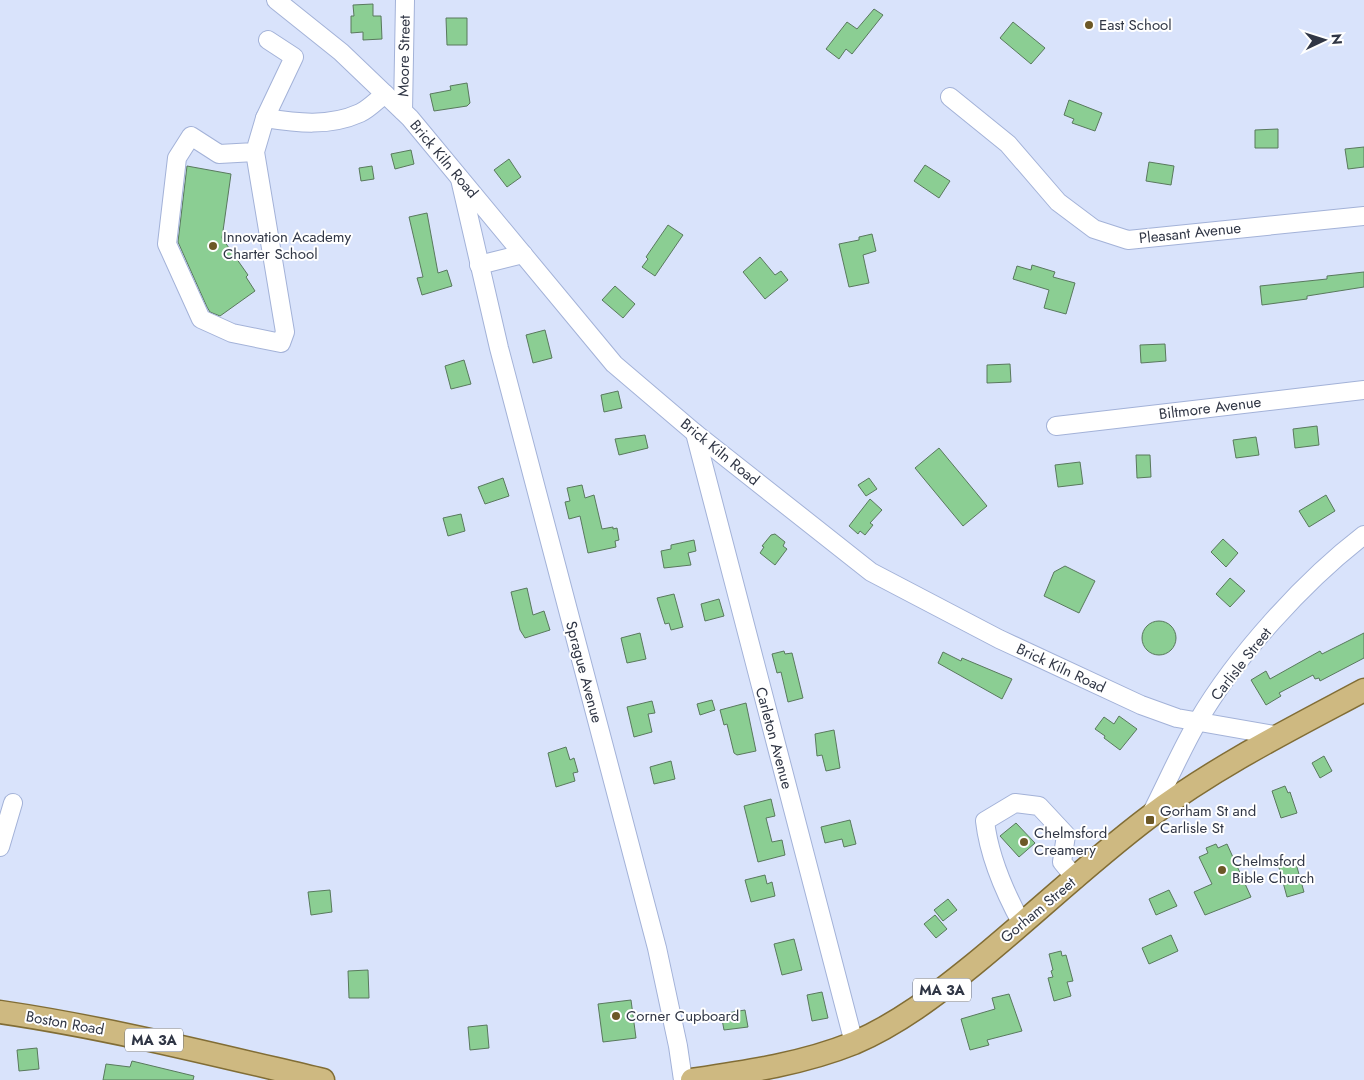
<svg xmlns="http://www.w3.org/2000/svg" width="1364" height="1080" viewBox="0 0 1364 1080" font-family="Jost,sans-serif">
<rect width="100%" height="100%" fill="#d9e3fb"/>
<g fill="#8bce93" stroke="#59795d">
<polygon points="373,4 373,16 381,16 382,39 363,40 363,32 351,33 351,16 354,16 353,5"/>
<polygon points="874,9 883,15 852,54 846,49 839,59 826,49 847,22 857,29"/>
<polygon points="446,18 467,18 467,45 447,45"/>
<polygon points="1013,22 1045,48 1031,64 1000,38"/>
<polygon points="467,83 470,103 467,106 434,111 430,94 451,90 450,86"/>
<polygon points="1069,100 1102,113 1095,131 1072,123 1074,119 1064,115"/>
<polygon points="1278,129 1278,148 1255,148 1255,130"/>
<polygon points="1364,147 1364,167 1348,169 1345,149"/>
<polygon points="411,150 414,164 395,169 391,154"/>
<polygon points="509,159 521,177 507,187 494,170"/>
<polygon points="1149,162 1174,166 1171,185 1146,181"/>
<polygon points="925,165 950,181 939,198 914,181"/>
<polygon points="187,166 231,174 222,238 248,275 246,277 255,291 220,316 210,312 207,307 178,242"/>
<polygon points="372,166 374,179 361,181 359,168"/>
<polygon points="427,213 438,273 447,270 452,286 422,295 417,278 423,277 409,217"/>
<polygon points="668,225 683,235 655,276 642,267 648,259 646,257"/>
<polygon points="872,234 876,251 863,255 869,283 849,287 839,244 859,240 859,237"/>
<polygon points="760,257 775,275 781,271 788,280 765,299 743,272"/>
<polygon points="1032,265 1055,272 1053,277 1075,283 1066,314 1044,308 1049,290 1013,279 1017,266 1031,270"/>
<polygon points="1364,272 1364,287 1307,296 1307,299 1262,305 1260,286 1327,279 1327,276"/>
<polygon points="615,286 635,304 623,318 602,300"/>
<polygon points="545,330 552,358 533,363 526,335"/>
<polygon points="1165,344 1166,361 1141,363 1140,345"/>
<polygon points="464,360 471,384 451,389 445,366"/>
<polygon points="1010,364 1011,382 987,383 987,365"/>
<polygon points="618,391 622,408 604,412 601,395"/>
<polygon points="1317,426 1319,445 1295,448 1293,429"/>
<polygon points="645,435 648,448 619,455 615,439"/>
<polygon points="1256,437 1259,455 1236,458 1233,440"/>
<polygon points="939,448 987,506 963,526 915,468"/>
<polygon points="1136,455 1150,455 1151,477 1137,478"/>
<polygon points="1080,462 1083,484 1058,487 1055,465"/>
<polygon points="503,478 509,496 485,504 478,487"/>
<polygon points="869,478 877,489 866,496 858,485"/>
<polygon points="582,485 585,498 594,495 602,529 613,527 613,529 617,528 619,540 615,541 616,547 588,553 580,516 569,519 565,502 570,501 567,488"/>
<polygon points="1326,495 1335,511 1309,527 1299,511"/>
<polygon points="870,499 882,510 870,523 873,525 865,535 860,531 858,534 849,526"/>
<polygon points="461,514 465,531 448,536 443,518"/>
<polygon points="775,534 785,542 783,546 787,549 775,565 760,553 764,547 762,546 771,535"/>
<polygon points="1223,539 1238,553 1226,567 1211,552"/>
<polygon points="694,540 696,551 688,553 691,565 664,568 661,551 671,549 671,545"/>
<polygon points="1065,566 1095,581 1079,613 1044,596 1054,572"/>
<polygon points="1230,578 1245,591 1230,607 1216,594"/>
<polygon points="527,588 533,615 544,611 550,630 525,638 520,630 511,592"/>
<polygon points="674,594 683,627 671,630 669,623 665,624 657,598"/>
<polygon points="719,599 724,616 705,621 701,604"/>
<circle cx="1159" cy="638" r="17"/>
<polygon points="640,633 646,659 627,663 621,638"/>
<polygon points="1364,633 1364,658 1320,681 1319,678 1315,679 1313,675 1279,693 1281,696 1266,705 1251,680 1266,671 1270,679 1320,651 1322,654"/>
<polygon points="784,651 785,654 792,653 803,698 788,702 781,672 777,673 772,654"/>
<polygon points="943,652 961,661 962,658 1012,679 1002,699 938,663"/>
<polygon points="712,700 715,710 700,715 697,704"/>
<polygon points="652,701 655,713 648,714 652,732 634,737 627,707"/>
<polygon points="746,703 756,751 737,755 734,753 727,724 724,725 720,710"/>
<polygon points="1119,716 1137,729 1120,750 1104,738 1105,736 1095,729 1104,717 1114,724"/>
<polygon points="834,730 840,768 826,771 822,755 817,756 815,734"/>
<polygon points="566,747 570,760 574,758 578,772 573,773 575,781 556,787 548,753"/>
<polygon points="1324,756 1332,771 1320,778 1312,763"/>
<polygon points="671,761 675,779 654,784 650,767"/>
<polygon points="1285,786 1288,793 1290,792 1297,813 1281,818 1272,791"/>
<polygon points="771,799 775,816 766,818 772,842 782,840 785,855 758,862 744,806"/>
<polygon points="850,820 856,844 844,847 842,839 825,843 821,827"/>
<polygon points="1016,823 1035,843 1019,857 1000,836"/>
<polygon points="1216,844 1218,848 1227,844 1251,897 1205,915 1194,892 1212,884 1199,857 1208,853 1206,848"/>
<polygon points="1295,860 1304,892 1287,897 1278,864"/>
<polygon points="765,875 767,884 772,882 775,896 751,902 745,880"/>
<polygon points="330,890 332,912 311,915 308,892"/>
<polygon points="1169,890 1177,906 1156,915 1149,899"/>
<polygon points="948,899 957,910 943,921 934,910"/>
<polygon points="935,915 947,929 936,938 924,924"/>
<polygon points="1171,935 1178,951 1149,964 1142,948"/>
<polygon points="794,939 802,970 782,975 774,944"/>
<polygon points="1061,951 1062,956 1066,955 1073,981 1067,982 1071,996 1054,1001 1048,978 1053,977 1051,971 1053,970 1049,954"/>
<polygon points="368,970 369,998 349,998 348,971"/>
<polygon points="822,992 828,1018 812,1021 807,995"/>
<polygon points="1009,994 1022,1031 987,1040 989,1045 970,1050 961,1019 995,1009 992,998"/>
<polygon points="631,1000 636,1038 603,1042 598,1004"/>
<polygon points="745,1010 748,1027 724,1030 721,1014"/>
<polygon points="487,1025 489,1048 470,1050 468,1027"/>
<polygon points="37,1048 39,1069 19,1071 17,1050"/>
<polygon points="132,1061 194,1076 193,1080 103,1080 106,1064 130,1067"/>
</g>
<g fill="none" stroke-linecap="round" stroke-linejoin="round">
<defs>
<g id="minor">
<polyline points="276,0 341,52 410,118 614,364 695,433 871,572 999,639 1141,705 1177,718 1280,736"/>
<path d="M268,40L294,57L265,118C297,123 329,127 360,113C369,109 377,100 385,94"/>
<polyline points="950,97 1008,144 1058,202 1094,229 1128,240 1364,216"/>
<polyline points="403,111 405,0"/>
<polyline points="255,152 219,154 191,136 177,158 167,244 201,319 232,333 281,343 285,332 255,152 265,118"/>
<polyline points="460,179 499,348 657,948 678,1046 683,1080"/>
<polyline points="479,265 523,254"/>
<polyline points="1056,426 1364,390"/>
<polyline points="695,433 854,1043"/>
<path d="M1150,816C1166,785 1180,752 1198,721C1236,656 1304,581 1364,535"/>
<polyline points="0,847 13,803"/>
<path d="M1022,924C1005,893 989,856 985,821L1015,803L1039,806L1066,835L1062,862L1076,879"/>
</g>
<g id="major">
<path d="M0,1012C109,1028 216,1055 323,1080"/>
<path d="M692,1080C746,1072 802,1064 854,1043C898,1024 936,995 973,965C1032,917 1088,863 1149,817C1215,767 1291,729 1364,690"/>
</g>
</defs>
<use href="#minor" stroke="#a3b2d8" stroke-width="20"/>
<use href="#major" stroke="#816d35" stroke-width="25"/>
<use href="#minor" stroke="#fff" stroke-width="18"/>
<use href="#major" stroke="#ceb981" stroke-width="22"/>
</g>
<g fill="#6c5827" stroke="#fff" stroke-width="2">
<circle cx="1089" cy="25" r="5"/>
<circle cx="213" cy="246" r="5"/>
<rect x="1145" y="815" width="10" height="10" rx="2.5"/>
<circle cx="1024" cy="842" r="5"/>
<circle cx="1222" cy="870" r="5"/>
<circle cx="616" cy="1016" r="5"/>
</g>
<g text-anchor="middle" stroke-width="4" stroke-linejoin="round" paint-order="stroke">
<g fill="#fff" stroke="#6e727d" stroke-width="1">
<rect x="913" y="978.5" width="58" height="23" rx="4"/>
<rect x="125" y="1028.5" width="58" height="23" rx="4"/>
</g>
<g font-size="14" font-weight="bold" fill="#303645">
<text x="942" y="995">MA 3A</text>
<text x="154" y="1045">MA 3A</text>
</g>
<g font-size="15" fill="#303645" stroke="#fff" text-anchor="start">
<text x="1099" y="30">East School</text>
<text x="223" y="242">Innovation Academy<tspan x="223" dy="17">Charter School</tspan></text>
<text x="1160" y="816">Gorham St and<tspan x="1160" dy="17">Carlisle St</tspan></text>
<text x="1034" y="838">Chelmsford<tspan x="1034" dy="17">Creamery</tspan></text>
<text x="1232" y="866">Chelmsford<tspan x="1232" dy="17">Bible Church</tspan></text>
<text x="626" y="1021">Corner Cupboard</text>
</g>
<g font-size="15" fill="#303645" stroke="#fff">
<text transform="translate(404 56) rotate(-89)" y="5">Moore Street</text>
<text transform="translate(444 159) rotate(50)" y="5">Brick Kiln Road</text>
<text transform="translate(1190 233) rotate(-6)" y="5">Pleasant Avenue</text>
<text transform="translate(1210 408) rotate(-7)" y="5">Biltmore Avenue</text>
<text transform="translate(720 452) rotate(39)" y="5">Brick Kiln Road</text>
<text transform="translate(1241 664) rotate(-52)" y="5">Carlisle Street</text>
<text transform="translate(1061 668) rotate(25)" y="5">Brick Kiln Road</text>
<text transform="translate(584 672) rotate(75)" y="5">Sprague Avenue</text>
<text transform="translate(774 738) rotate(75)" y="5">Carleton Avenue</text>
<text transform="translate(1038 910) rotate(-40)" y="5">Gorham Street</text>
<text transform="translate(65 1023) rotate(10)" y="5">Boston Road</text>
</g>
</g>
<g transform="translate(1324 40) rotate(86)" stroke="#ffffff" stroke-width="4" paint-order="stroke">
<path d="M0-4L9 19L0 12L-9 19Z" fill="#303645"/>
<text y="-8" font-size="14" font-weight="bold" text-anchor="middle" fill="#303645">N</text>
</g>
</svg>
